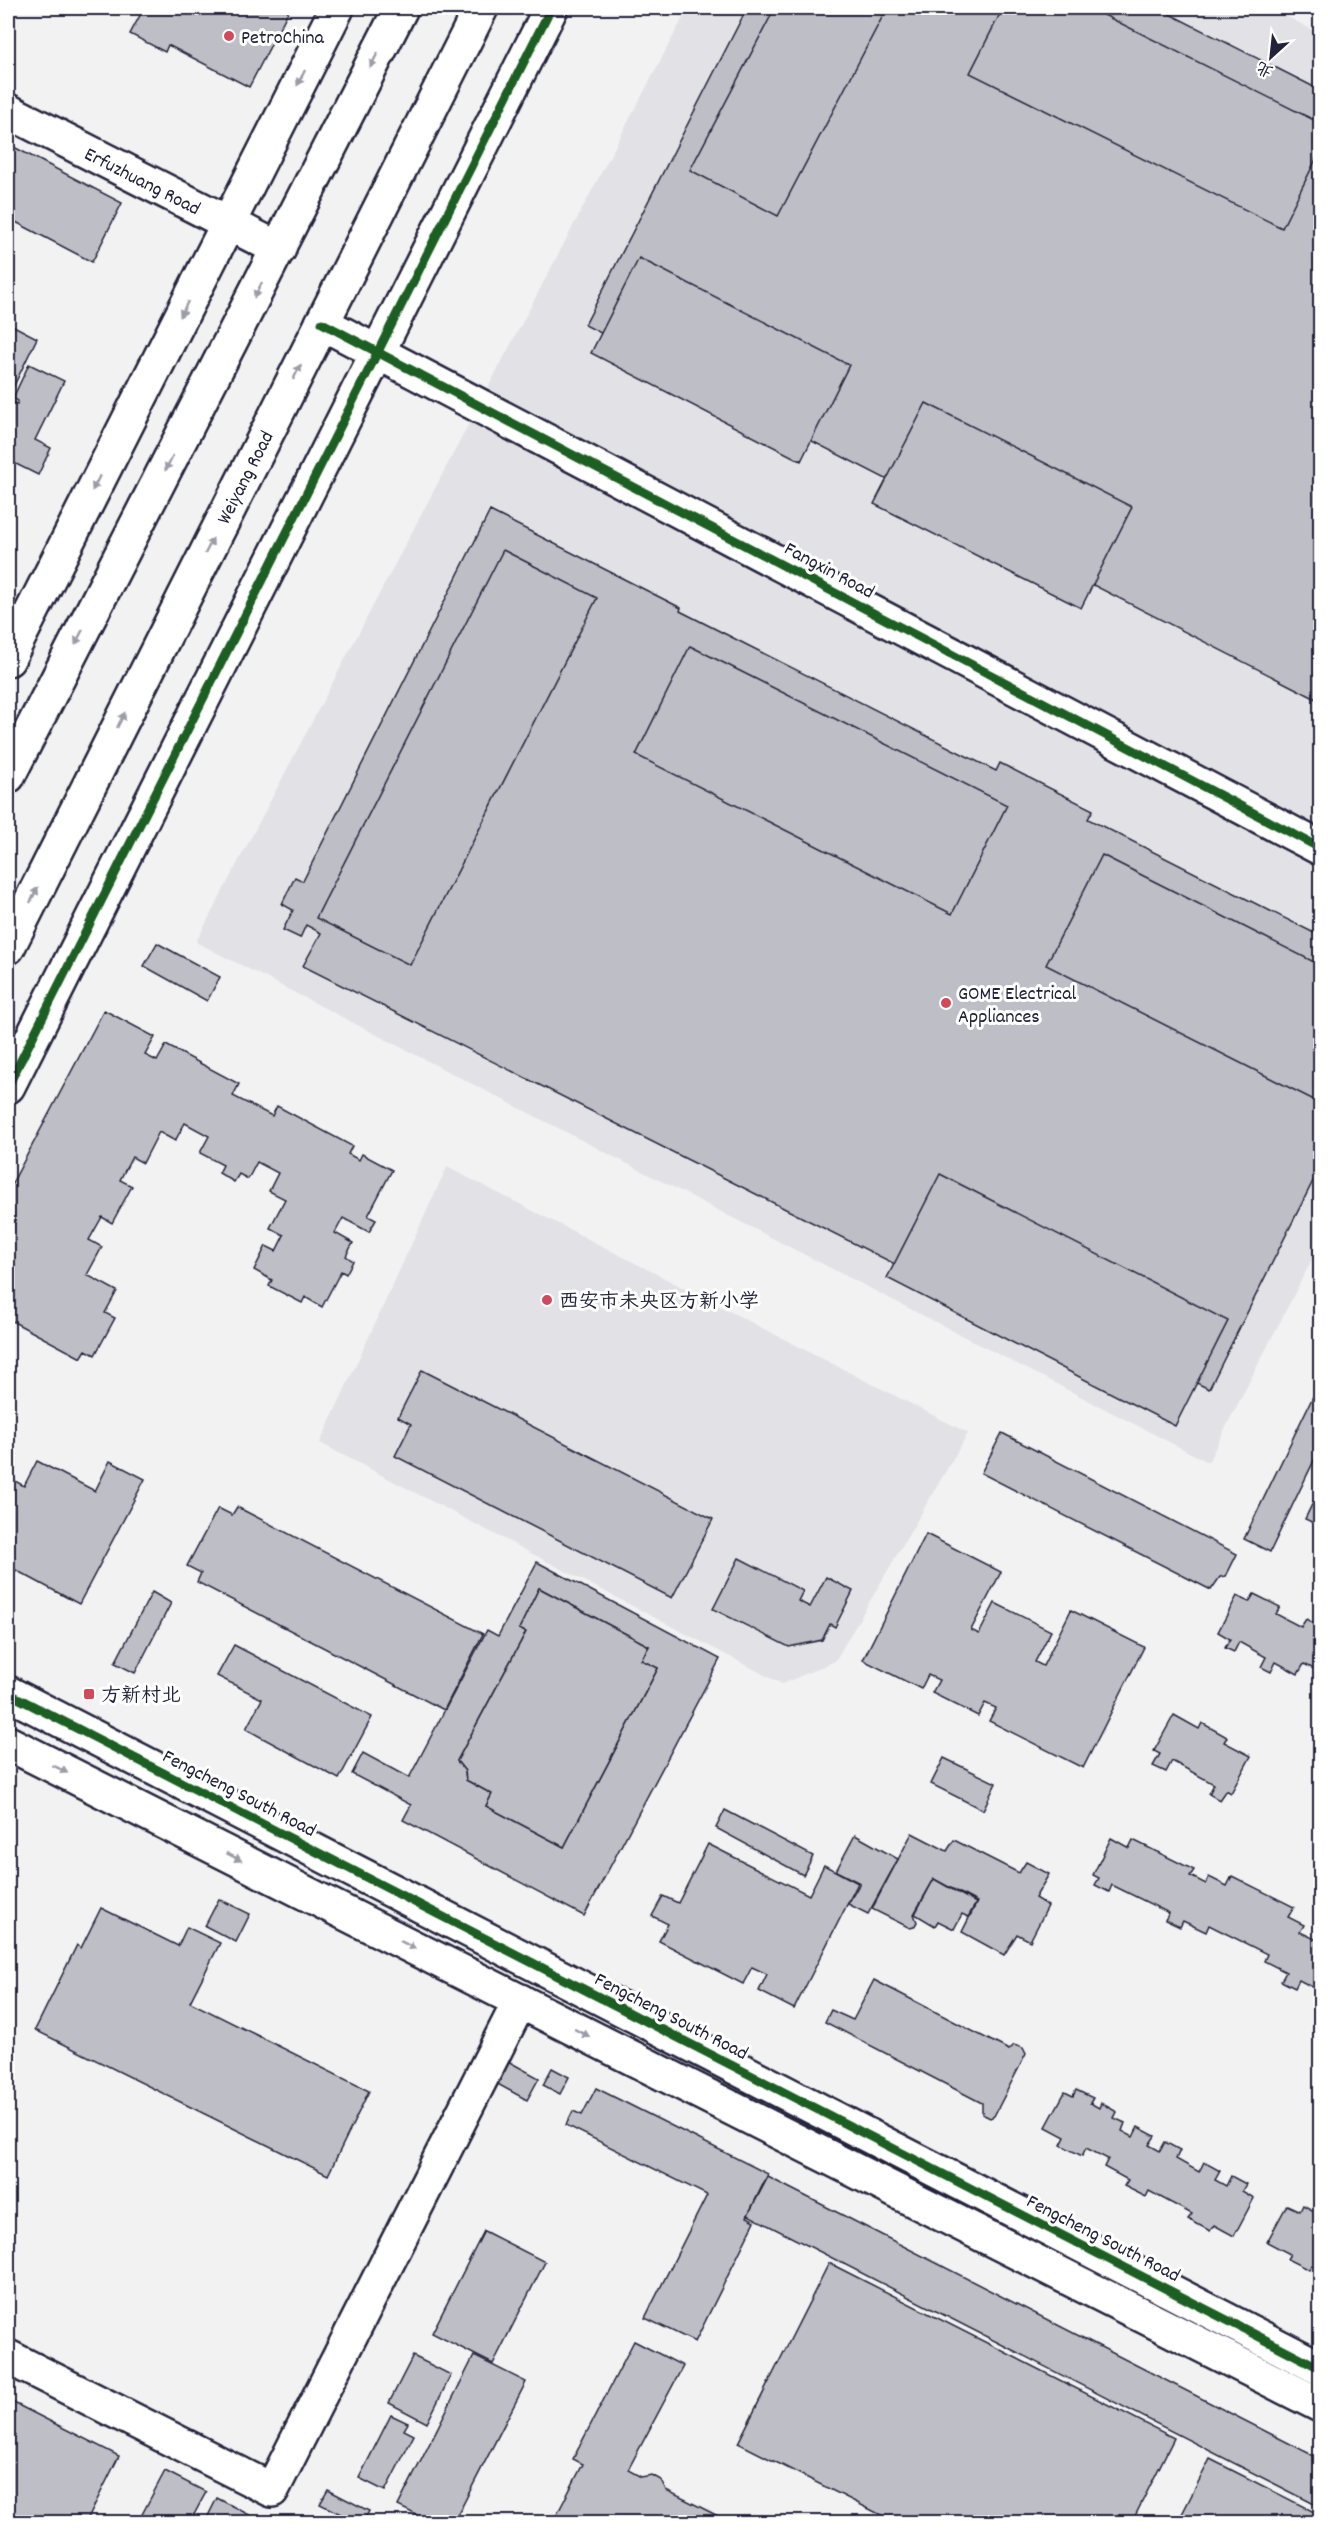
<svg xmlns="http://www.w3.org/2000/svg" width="1328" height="2530" viewBox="0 0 1328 2530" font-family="Dekko,'LXGW WenKai TC',sans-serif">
<rect width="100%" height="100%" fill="#f2f2f3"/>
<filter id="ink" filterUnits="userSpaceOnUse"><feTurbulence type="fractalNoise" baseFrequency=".0167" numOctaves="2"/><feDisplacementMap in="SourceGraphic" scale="12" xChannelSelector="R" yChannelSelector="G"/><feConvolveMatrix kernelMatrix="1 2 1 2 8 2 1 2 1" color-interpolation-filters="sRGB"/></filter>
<g filter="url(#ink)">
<g fill="#e2e2e6">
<polygon points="688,8 1271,8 1320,34 1320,1244 1208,1462 196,942"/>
<polygon points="447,1167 968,1433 835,1661 782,1684 320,1443"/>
</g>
<g fill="#bebec6" stroke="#22223b" stroke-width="1.5" fill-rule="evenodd">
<polygon points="144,8 290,8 249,87 168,45 165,52 130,34"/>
<polygon points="747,8 1158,8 1320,90 1320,701 585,325"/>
<polygon points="775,8 887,8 778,216 690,170"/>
<polygon points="1003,8 1090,8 1320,123 1320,151 1282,228 970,73"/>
<polygon points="8,144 122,203 92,262 8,218"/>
<polygon points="639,258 849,365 801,461 591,353"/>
<polygon points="8,323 37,338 8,398"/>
<polygon points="29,364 64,381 35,440 51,448 38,475 8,460 8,400 17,404 18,401 13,398"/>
<polygon points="926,403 1132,507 1081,608 874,504"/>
<polygon points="490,511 681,608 680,611 996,771 1000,763 1093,810 1088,819 1320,936 1320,1167 1209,1389 1172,1371 1159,1397 303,966 321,933 306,925 300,938 283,930 293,910 282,904 295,877 303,881"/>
<polygon points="503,550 597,598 410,965 316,918"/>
<polygon points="690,646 1007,805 952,914 636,755"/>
<polygon points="1102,855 1320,965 1320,1103 1046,965"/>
<polygon points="157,943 220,977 207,1001 144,966"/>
<polygon points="104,1010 155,1037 145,1055 157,1061 166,1045 239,1084 233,1096 272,1116 277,1106 352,1146 348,1154 359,1160 362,1154 392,1170 368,1216 376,1220 369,1232 343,1218 335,1233 353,1243 346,1256 353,1261 346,1274 341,1271 322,1307 305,1297 302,1303 269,1286 272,1280 254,1270 266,1246 276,1251 284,1235 270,1228 285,1199 269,1191 278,1173 257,1162 248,1179 239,1174 234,1182 219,1173 223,1165 200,1153 209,1136 185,1123 175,1141 159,1132 143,1163 132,1157 120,1180 132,1186 112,1223 102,1217 89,1240 102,1247 87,1275 117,1291 105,1313 115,1318 95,1355 86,1350 81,1358 8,1319 8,1191"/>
<polygon points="940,1174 1228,1321 1175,1426 887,1278"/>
<polygon points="422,1370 713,1519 672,1598 395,1456 411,1424 398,1417"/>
<polygon points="1320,1382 1320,1448 1270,1552 1244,1539"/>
<polygon points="1002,1433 1237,1554 1226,1576 1220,1577 1211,1590 981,1473"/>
<polygon points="37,1461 95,1491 110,1461 145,1479 79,1604 8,1566 8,1477 24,1486"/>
<polygon points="1320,1488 1320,1514 1314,1523 1305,1519"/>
<polygon points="237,1507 483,1634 444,1710 197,1582 201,1573 187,1566 218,1508 232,1515"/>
<polygon points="926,1534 1001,1572 971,1630 979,1634 995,1603 1051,1631 1035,1662 1043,1666 1071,1610 1144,1647 1083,1768 989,1721 996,1708 985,1703 978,1716 932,1693 939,1680 928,1675 921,1689 863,1660"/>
<polygon points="739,1558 803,1591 798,1601 810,1607 826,1577 853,1591 835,1627 830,1624 822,1640 789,1647 713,1609"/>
<path d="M537,1562L720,1659L584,1916L403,1820L411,1805L352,1774L363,1753L409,1778L487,1630L498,1636ZM539,1588L649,1646L641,1660L658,1668L564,1847L486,1806L492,1794L466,1780L465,1771L457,1761L526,1632L519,1629Z"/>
<polygon points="539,1588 649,1646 641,1660 658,1668 564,1847 486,1806 492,1794 466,1780 465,1771 457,1761 526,1632 519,1629"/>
<polygon points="152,1592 171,1603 135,1673 115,1663"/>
<polygon points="1254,1594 1280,1607 1276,1614 1301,1627 1306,1619 1320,1627 1320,1672 1304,1664 1298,1674 1276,1662 1271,1672 1261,1667 1266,1657 1239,1642 1234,1652 1225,1648 1230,1639 1218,1632 1237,1596 1249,1602"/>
<polygon points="234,1645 372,1717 339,1779 246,1729 262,1699 217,1676"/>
<polygon points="1174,1715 1199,1729 1202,1723 1227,1737 1224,1742 1251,1756 1231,1793 1226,1790 1219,1800 1209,1794 1214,1784 1172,1761 1166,1772 1153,1766 1160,1754 1154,1751"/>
<polygon points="944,1758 996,1783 983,1810 931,1784"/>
<polygon points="725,1810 813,1856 803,1875 716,1828"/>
<polygon points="912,1833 947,1851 954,1840 1019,1873 1026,1862 1049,1874 1035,1898 1048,1906 1030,1941 1017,1934 1004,1955 962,1932 977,1902 934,1879 914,1914 917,1922 914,1927 910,1928 872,1909"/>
<polygon points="855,1835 898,1859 868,1914 848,1904 860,1883 836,1871"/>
<polygon points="1111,1838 1129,1848 1133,1840 1194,1870 1190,1876 1206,1884 1209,1877 1227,1886 1232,1876 1294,1907 1288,1917 1304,1925 1300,1932 1317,1940 1320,1933 1320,1991 1299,1980 1295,1988 1281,1981 1286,1972 1264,1961 1267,1954 1209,1925 1206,1932 1183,1921 1180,1927 1165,1920 1169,1913 1112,1885 1109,1892 1095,1885 1099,1878 1093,1875"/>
<polygon points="708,1844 809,1895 824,1865 858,1883 794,2009 759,1991 767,1974 752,1967 743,1984 659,1941 668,1924 652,1916 663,1896 678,1903"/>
<polygon points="934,1879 976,1903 968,1917 962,1914 954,1929 938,1921 935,1926 915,1914"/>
<polygon points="219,1899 250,1914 236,1942 205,1926"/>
<polygon points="101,1908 178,1946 187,1927 220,1943 190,2002 369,2091 328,2175 35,2030 77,1945 81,1948"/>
<polygon points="874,1980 1009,2050 1014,2045 1023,2048 1026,2054 994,2116 990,2118 982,2114 982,2103 825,2022 831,2010 853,2020"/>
<polygon points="504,2059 539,2078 527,2100 492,2081"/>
<polygon points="552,2068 569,2077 560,2094 543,2085"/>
<polygon points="596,2088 768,2174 747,2217 755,2221 695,2342 645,2318 707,2195 566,2125 573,2111 582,2115"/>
<polygon points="1076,2090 1093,2098 1090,2103 1099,2108 1101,2103 1117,2112 1114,2118 1125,2123 1122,2131 1133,2137 1138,2127 1155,2136 1149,2145 1160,2151 1165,2142 1180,2150 1176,2159 1199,2172 1204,2162 1220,2171 1215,2180 1226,2186 1231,2176 1246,2184 1242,2191 1254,2198 1234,2236 1214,2225 1210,2231 1188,2219 1192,2214 1149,2191 1146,2197 1124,2186 1128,2180 1104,2167 1108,2159 1086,2148 1082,2156 1061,2145 1065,2137 1046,2127 1065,2092 1073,2096"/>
<polygon points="768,2177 1320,2459 1320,2507 748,2215"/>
<polygon points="1287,2205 1300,2211 1303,2205 1318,2213 1315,2218 1320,2221 1320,2269 1311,2265 1309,2270 1287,2259 1290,2254 1267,2242"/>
<polygon points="484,2231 545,2262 493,2364 432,2333"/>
<polygon points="829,2263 1174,2438 1132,2522 895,2522 738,2443"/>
<polygon points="634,2341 683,2366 628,2470 641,2477 652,2475 661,2480 666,2490 730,2522 553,2522 583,2464 573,2459"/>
<polygon points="413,2356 451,2375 427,2423 389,2403"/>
<polygon points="474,2356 526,2382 454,2522 431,2522 398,2506"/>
<polygon points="8,2400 119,2456 86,2522 8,2522"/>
<polygon points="391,2415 408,2423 404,2430 414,2435 385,2491 359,2478"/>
<polygon points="1210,2459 1320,2515 1320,2522 1178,2522"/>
<polygon points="165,2471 206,2492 190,2522 138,2522"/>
<polygon points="328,2490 369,2511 363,2522 357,2522 320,2504"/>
<polygon points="217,2498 263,2522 205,2522"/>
</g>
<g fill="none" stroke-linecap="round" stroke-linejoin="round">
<defs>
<g id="minor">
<polyline points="8,659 337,8"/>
<polyline points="8,1086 551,8"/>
<polyline points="8,2357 272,2490 520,2001"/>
</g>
<g id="tertiary">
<polyline points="8,111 279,249"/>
<polyline points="322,323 1320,848"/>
<polyline points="8,1693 1320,2368"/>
<polyline points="8,1743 1320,2405"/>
</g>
<g id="primary">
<polyline points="8,776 401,8"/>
<polyline points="8,947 481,8"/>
</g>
</defs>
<use href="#minor" stroke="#22223b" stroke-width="38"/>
<use href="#tertiary" stroke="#22223b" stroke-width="38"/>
<use href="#primary" stroke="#22223b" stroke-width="38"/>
<use href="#minor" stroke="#fff" stroke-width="33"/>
<use href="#tertiary" stroke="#fff" stroke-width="33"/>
<use href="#primary" stroke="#fff" stroke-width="33"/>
<defs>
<g id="cycleway">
<polyline points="322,323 1320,848"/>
<polyline points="8,1086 551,8"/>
<polyline points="8,1693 1320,2368"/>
</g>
</defs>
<use href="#cycleway" stroke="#fff" stroke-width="13"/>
<use href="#cycleway" stroke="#1b5e20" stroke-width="9"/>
</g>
<defs><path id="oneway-solid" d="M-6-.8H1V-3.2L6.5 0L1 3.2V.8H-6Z" transform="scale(1.5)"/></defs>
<g fill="#9c9ca7">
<use href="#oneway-solid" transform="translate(374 60) rotate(117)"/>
<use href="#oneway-solid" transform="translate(301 78) rotate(117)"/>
<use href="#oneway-solid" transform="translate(258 290) rotate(117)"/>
<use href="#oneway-solid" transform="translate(184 309) rotate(117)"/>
<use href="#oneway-solid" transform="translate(297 372) rotate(-63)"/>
<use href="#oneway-solid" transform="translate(169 463) rotate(117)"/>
<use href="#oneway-solid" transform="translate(96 483) rotate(117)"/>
<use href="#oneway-solid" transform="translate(209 546) rotate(-63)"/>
<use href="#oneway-solid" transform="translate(79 637) rotate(117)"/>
<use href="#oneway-solid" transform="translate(121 720) rotate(-63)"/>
<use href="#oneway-solid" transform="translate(34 895) rotate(-63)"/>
<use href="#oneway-solid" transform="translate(60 1769) rotate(27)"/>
<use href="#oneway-solid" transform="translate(234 1857) rotate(27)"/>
<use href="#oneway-solid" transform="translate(408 1945) rotate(27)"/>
<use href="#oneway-solid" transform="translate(582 2033) rotate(27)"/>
</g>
</g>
<g fill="#d1495b" stroke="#fff" stroke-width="2">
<circle cx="229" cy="36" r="6"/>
<circle cx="946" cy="1003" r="6"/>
<circle cx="547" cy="1300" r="6"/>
<rect x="83" y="1688" width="12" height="12" rx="3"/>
</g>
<g text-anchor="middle" stroke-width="6" stroke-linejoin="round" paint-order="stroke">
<g font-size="20" fill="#22223b" stroke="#fff" text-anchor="start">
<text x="241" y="43">PetroChina</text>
<text x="958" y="999">GOME Electrical<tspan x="958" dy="23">Appliances</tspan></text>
<text x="559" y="1307">西安市未央区方新小学</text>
<text x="101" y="1701">方新村北</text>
</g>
<g font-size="20" fill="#22223b" stroke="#fff">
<text transform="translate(143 180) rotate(27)" y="7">Erfuzhuang Road</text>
<text transform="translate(244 477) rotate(-63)" y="7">Weiyang Road</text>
<text transform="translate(830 569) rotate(28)" y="7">Fangxin Road</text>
<text transform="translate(240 1792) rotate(27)" y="7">Fengcheng South Road</text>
<text transform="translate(672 2015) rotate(27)" y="7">Fengcheng South Road</text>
<text transform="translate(1104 2237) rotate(27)" y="7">Fengcheng South Road</text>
</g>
</g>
<rect width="1328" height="2530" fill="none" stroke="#fff" stroke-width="30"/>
<rect x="15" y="15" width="1298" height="2500" fill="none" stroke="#22223b" stroke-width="2" filter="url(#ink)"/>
<g transform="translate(1271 57) rotate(207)" stroke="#ffffff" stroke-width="4.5" paint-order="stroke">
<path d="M0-4.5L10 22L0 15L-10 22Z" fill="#22223b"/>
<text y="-9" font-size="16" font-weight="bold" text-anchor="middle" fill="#22223b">北</text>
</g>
</svg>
